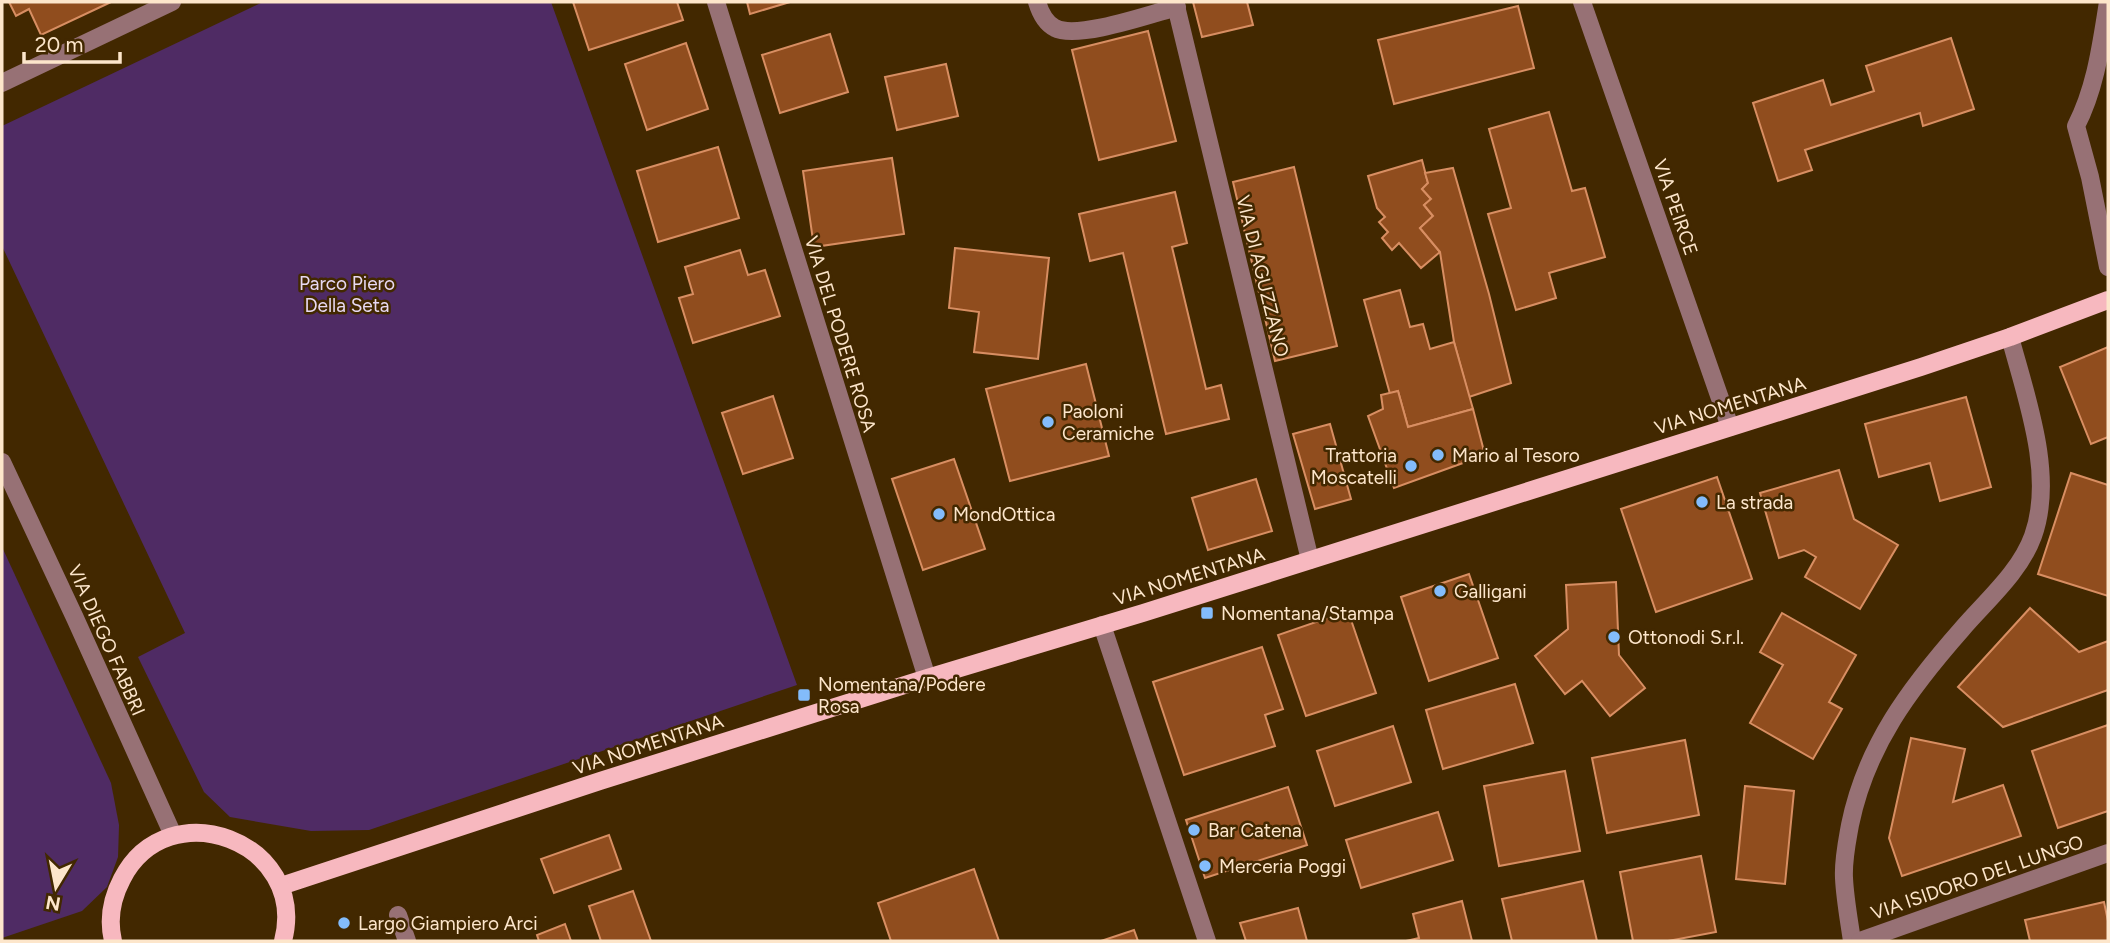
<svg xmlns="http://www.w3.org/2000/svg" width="2110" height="943" viewBox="0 0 2110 943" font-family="Figtree,sans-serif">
<rect width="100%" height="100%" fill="#422800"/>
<g fill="#4f2b64">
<polygon points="263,2 551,2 797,685 369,830 311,831 230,817 204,792 138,657 185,633 2,246 2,126"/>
<polygon points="2,547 111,783 119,825 118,857 107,887 82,911 2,938"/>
</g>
<g fill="#904d1e" stroke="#d88e62" stroke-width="2">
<polygon points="9,2 111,2 41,35 29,9 16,16"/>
<polygon points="573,2 677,2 683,20 589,50"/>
<polygon points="747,2 790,2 750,14"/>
<polygon points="1193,2 1247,2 1253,25 1202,37"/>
<polygon points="1518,6 1534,68 1394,104 1378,40"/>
<polygon points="1148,31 1176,141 1099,160 1072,50"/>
<polygon points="830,34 848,92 780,113 762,55"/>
<polygon points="1951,38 1974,109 1923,126 1920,113 1805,150 1812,170 1778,181 1753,103 1823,80 1831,105 1874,91 1866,66"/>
<polygon points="686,43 708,109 647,130 625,64"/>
<polygon points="946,64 958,116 897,130 885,77"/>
<polygon points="1549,112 1572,191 1585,188 1605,257 1549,273 1556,298 1516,310 1488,214 1511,208 1489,129"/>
<polygon points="718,147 739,218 658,242 637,171"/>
<polygon points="892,158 904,234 814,247 803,171"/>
<polygon points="1422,160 1428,183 1422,189 1431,199 1424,205 1433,216 1420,228 1440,252 1421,268 1399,243 1392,250 1382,238 1388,232 1379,222 1385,217 1377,208 1368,176"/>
<polygon points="1294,167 1337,346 1275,361 1233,182"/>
<polygon points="1453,168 1489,294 1511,383 1469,397 1454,342 1440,252 1420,228 1433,216 1424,205 1431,199 1422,189 1428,183 1425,173"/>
<polygon points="1175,192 1187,243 1172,247 1206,389 1221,385 1229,419 1166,434 1123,253 1090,261 1079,214"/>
<polygon points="955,248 1049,258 1038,359 974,352 979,312 949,308"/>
<polygon points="740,250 748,275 765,270 780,316 693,343 679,298 693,294 685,267"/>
<polygon points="1400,290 1410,327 1423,324 1430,349 1454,342 1473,409 1408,427 1398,391 1390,394 1364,300"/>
<polygon points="2108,347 2108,437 2091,444 2060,367"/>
<polygon points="1086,364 1109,456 1010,481 986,389"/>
<polygon points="1398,391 1408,427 1473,409 1485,455 1394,488 1368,416 1383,409 1381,395"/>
<polygon points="773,396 793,458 743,474 722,413"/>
<polygon points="1966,397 1991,487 1940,501 1930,463 1879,477 1865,424"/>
<polygon points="1330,424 1351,499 1315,509 1293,434"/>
<polygon points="954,459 985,549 923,570 892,479"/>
<polygon points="1839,470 1854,519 1898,545 1860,609 1805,577 1816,557 1804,550 1779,558 1760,493"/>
<polygon points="2071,473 2108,485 2108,596 2038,574"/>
<polygon points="1717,477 1752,579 1656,612 1621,509"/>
<polygon points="1256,479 1272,531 1208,550 1192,498"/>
<polygon points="1469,574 1498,658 1429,681 1401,597"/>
<polygon points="1616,582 1619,655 1645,688 1610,716 1582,681 1565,694 1535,656 1568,629 1566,585"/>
<polygon points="2030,608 2079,652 2108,641 2108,690 2003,727 1958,687"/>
<polygon points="1348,611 1376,693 1306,716 1278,635"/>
<polygon points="1782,613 1856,655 1829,702 1842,709 1813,759 1750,723 1783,665 1760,652"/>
<polygon points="1262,647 1283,709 1265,715 1275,746 1184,775 1153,682"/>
<polygon points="1515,684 1533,743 1443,769 1426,710"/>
<polygon points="2108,725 2108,811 2058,828 2032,751"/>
<polygon points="1393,726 1411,782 1335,806 1317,751"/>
<polygon points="1911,738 1965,749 1953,802 2003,785 2021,836 1902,876 1889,838"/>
<polygon points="1685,740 1699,815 1607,833 1592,758"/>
<polygon points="1565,771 1580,851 1499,866 1484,786"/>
<polygon points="1745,786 1794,791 1785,884 1736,879"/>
<polygon points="1288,787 1307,845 1205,878 1186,820"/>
<polygon points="1438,812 1453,860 1361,888 1346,840"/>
<polygon points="609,835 621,869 554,893 541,859"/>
<polygon points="1701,856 1716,932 1668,941 1633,941 1620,872"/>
<polygon points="974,869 999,941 891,941 878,903"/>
<polygon points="1583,881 1597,941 1512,941 1502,899"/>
<polygon points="633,891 651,941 601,941 589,906"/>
<polygon points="1462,901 1472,941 1406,941 1419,938 1413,914"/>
<polygon points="2104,902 2108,921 2108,941 2030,941 2025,920"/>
<polygon points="1298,908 1307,941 1246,941 1240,923"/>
<polygon points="565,924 571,941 539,941 537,935"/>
<polygon points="1134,930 1138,941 1101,941"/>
</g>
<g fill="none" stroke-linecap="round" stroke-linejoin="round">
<g stroke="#977175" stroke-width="18">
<polyline points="716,2 927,678"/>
<path d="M1037,2C1040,12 1045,23 1055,28C1077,40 1151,14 1177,7"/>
<polyline points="1175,2 1310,560"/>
<polyline points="1582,2 1730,427"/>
<path d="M2108,2C2101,45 2096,87 2076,126L2090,177L2108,267"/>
<polyline points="2,83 172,2"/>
<polyline points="2,462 75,618 173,835"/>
<polyline points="1102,625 1207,941"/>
<polyline points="398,915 407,941"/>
<path d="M1852,941C1849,920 1845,899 1844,878C1843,860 1847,842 1850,825C1866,746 1910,688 1962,629C1987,600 2020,572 2033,536C2055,475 2026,397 2010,337"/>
<polyline points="1860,941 2108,853"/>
</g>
<g stroke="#f7b8bf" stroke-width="18">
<polyline points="281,886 600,781 927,678 1143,613 1921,367 2010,337 2108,300"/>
<path d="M113,941C108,920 112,898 122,879C168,789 309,842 283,941"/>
</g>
</g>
<g fill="#83bcfb" stroke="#422800" stroke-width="2.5">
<circle cx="1048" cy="422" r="7"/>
<circle cx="1438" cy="455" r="7"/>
<circle cx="1411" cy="466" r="7"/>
<circle cx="1702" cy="502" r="7"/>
<circle cx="939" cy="514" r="7"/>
<circle cx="1440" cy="591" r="7"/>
<rect x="1200" y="606" width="14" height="14" rx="3.5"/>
<circle cx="1614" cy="637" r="7"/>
<rect x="797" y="688" width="14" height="14" rx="3.5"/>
<circle cx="1194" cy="830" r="7"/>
<circle cx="1205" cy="866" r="7"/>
<circle cx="344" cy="923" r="7"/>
</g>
<g text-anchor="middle" stroke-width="5" stroke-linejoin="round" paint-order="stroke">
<g font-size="19" fill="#fde6cb" stroke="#422800">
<text transform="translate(1676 207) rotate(71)" y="7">VIA PEIRCE</text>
<text transform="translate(1263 276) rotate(76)" y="7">VIA DI AGUZZANO</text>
<text transform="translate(841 334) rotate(73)" y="7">VIA DEL PODERE ROSA</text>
<text transform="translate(1730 405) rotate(-17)" y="7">VIA NOMENTANA</text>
<text transform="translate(1189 576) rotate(-17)" y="7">VIA NOMENTANA</text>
<text transform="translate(107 640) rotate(66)" y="7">VIA DIEGO FABBRI</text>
<text transform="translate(648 744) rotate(-18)" y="7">VIA NOMENTANA</text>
<text transform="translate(1977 877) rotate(-19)" y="7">VIA ISIDORO DEL LUNGO</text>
</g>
<g font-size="19" fill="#e8d9f3" stroke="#422800">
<text x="347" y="290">Parco Piero<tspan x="347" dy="22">Della Seta</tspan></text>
</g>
<g font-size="19" fill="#fde6cb" stroke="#422800" text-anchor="start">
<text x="1062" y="418">Paoloni<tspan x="1062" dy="22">Ceramiche</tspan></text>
<text x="1397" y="462" text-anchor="end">Trattoria<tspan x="1397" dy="22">Moscatelli</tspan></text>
<text x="1452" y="462">Mario al Tesoro</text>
<text x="1716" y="509">La strada</text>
<text x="953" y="521">MondOttica</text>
<text x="1454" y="598">Galligani</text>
<text x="1221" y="620">Nomentana/Stampa</text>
<text x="1628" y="644">Ottonodi S.r.l.</text>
<text x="818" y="691">Nomentana/Podere<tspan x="818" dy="22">Rosa</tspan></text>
<text x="1208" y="837">Bar Catena</text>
<text x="1219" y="873">Merceria Poggi</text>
<text x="358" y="930">Largo Giampiero Arci</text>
</g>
</g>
<rect width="2110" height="943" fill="none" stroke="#fde6cb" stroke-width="7"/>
<g transform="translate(56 887) rotate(190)" stroke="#422800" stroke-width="5" paint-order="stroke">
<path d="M0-5L12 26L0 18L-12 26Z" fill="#fde6cb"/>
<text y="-10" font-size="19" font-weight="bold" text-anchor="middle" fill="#fde6cb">N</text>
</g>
<path d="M24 52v10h96v-10" fill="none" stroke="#fde6cb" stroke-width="3.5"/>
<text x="35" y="52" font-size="21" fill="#fde6cb" stroke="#422800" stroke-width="5" paint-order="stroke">20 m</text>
</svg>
